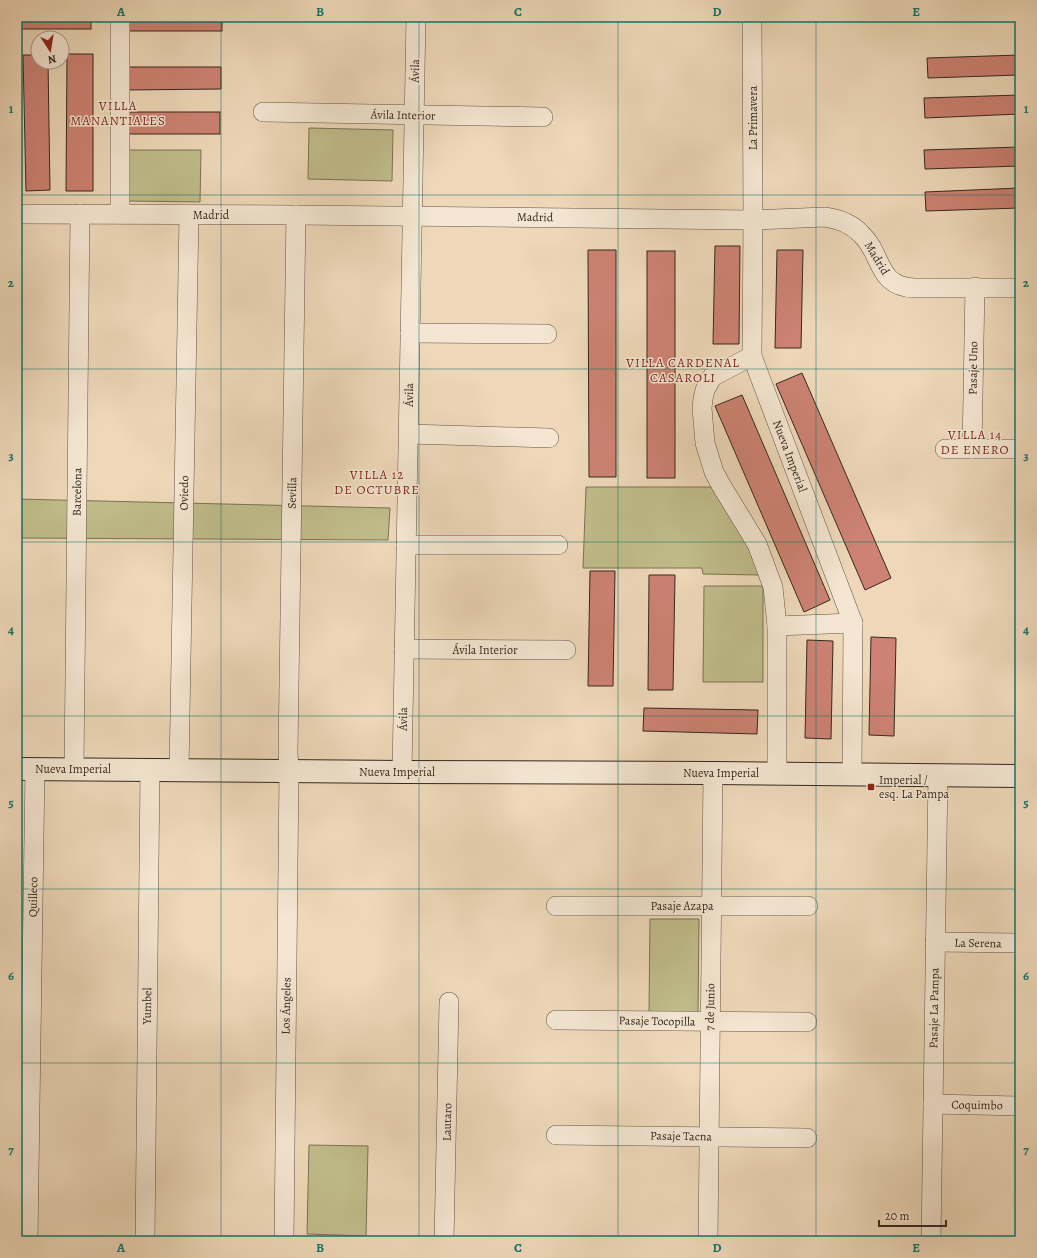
<svg xmlns="http://www.w3.org/2000/svg" width="1037" height="1258" viewBox="0 0 1037 1258" font-family="Alegreya,serif">
<rect width="100%" height="100%" fill="#eed8b9"/>
<filter id="stains"><feTurbulence type="fractalNoise" baseFrequency=".005" numOctaves="4"/><feColorMatrix values="0 0 0 0 .2 0 0 0 0 .09 0 0 0 0 .02 0 0 0 .5 -.17"/></filter>
<radialGradient id="worn" r=".72"><stop offset=".6" stop-color="#630" stop-opacity="0"/><stop offset="1" stop-color="#630" stop-opacity=".3"/></radialGradient>
<g fill="#c0bc8a" stroke="#7a7254">
<polygon points="309,128 393,130 392,181 308,179"/>
<polygon points="129,150 201,150 200,202 128,201"/>
<polygon points="586,487 711,487 750,547 760,575 703,574 702,568 583,568"/>
<polygon points="17,499 390,508 388,540 17,538"/>
<polygon points="704,586 763,586 763,682 703,682"/>
<polygon points="650,919 699,919 698,1013 649,1013"/>
<polygon points="309,1145 368,1146 366,1236 307,1234"/>
</g>
<g fill="#cd8273" stroke="#34281e">
<rect x="17" y="17" width="74" height="12"/>
<rect x="127" y="17" width="95" height="14"/>
<polygon points="67,54 93,54 93,191 66,191"/>
<polygon points="23,55 38,55 38,62 48,62 50,190 26,191"/>
<polygon points="1020,55 1020,75 928,78 927,58"/>
<polygon points="125,67 221,67 221,89 125,90"/>
<polygon points="1020,95 1020,114 925,118 924,98"/>
<rect x="125" y="112" width="95" height="22"/>
<polygon points="1020,147 1020,166 925,169 924,150"/>
<polygon points="1020,188 1020,208 926,211 925,192"/>
<polygon points="715,246 740,246 739,344 713,344"/>
<polygon points="588,250 616,250 616,477 589,477"/>
<polygon points="777,250 803,250 801,348 775,348"/>
<rect x="647" y="251" width="28" height="227"/>
<polygon points="802,373 891,578 865,590 776,384"/>
<polygon points="742,395 830,600 804,612 715,406"/>
<polygon points="590,571 615,571 613,686 588,686"/>
<polygon points="649,575 675,575 673,690 648,690"/>
<polygon points="871,637 896,638 894,736 869,735"/>
<polygon points="807,640 833,641 831,739 805,738"/>
<polygon points="644,708 758,710 757,734 643,731"/>
</g>
<g fill="none" stroke-linecap="round" stroke-linejoin="round">
<defs>
<g id="street">
<polyline points="752,17 753,220 752,356 853,623 852,774"/>
<polyline points="263,112 543,117"/>
<path d="M17,214L296,215L753,220L825,217C839,219 851,223 861,234C883,254 876,287 915,288H1020"/>
<polyline points="120,214 120,17"/>
<polyline points="410,333 547,334"/>
<polyline points="752,356 712,377 705,390 703,399 702,408 705,443 714,472 721,485 757,544 773,587 777,626 777,773"/>
<polyline points="409,434 549,438"/>
<polyline points="945,449 1020,449"/>
<polyline points="972,449 975,287"/>
<polyline points="406,545 558,545"/>
<polyline points="777,626 853,623"/>
<polyline points="404,649 566,650"/>
<polyline points="74,769 80,214"/>
<polyline points="179,771 189,215"/>
<polyline points="402,772 416,17"/>
<polyline points="556,906 808,906"/>
<polyline points="935,942 1020,943"/>
<polyline points="556,1020 807,1022"/>
<polyline points="933,1104 1020,1106"/>
<polyline points="556,1135 807,1138"/>
<polyline points="28,1241 35,769"/>
<polyline points="145,1241 150,770"/>
<polyline points="284,1241 289,771 288,752 296,215"/>
<polyline points="444,1241 449,1002"/>
<polyline points="708,1241 713,773"/>
<polyline points="931,1241 938,775"/>
</g>
<polyline id="secondary" points="17,769 402,772 713,773 1020,776"/>
</defs>
<use href="#street" stroke="#625445" stroke-width="20"/>
<use href="#secondary" stroke="#34281e" stroke-width="24"/>
<use href="#street" stroke="#f4e6d2" stroke-width="19"/>
<use href="#secondary" stroke="#f4e6d2" stroke-width="22"/>
</g>
<path fill="none" stroke="#0f766e" stroke-width="1" stroke-opacity="0.55" d="M221,17V1241M419,17V1241M618,17V1241M816,17V1241M17,195H1020M17,369H1020M17,542H1020M17,716H1020M17,889H1020M17,1063H1020"/>
<rect fill="#8f2418" stroke="#f4e6d2" stroke-width="1.5" x="867" y="783" width="8" height="8" rx="2"/>
<g text-anchor="middle" stroke-width="3" stroke-linejoin="round" paint-order="stroke">
<g font-size="12" fill="#34281e" stroke="#f4e6d2">
<text transform="translate(415 71) rotate(-89)" y="4">Ávila</text>
<text transform="translate(403 115) rotate(1)" y="4">Ávila Interior</text>
<text transform="translate(753 118) rotate(-90)" y="4">La Primavera</text>
<text x="211" y="219">Madrid</text>
<text transform="translate(535 217) rotate(1)" y="4">Madrid</text>
<text transform="translate(877 258) rotate(59)" y="4">Madrid</text>
<text transform="translate(973 368) rotate(-89)" y="4">Pasaje Uno</text>
<text transform="translate(409 395) rotate(-89)" y="4">Ávila</text>
<text transform="translate(790 456) rotate(69)" y="4">Nueva Imperial</text>
<text transform="translate(77 492) rotate(-89)" y="4">Barcelona</text>
<text transform="translate(184 493) rotate(-89)" y="4">Oviedo</text>
<text transform="translate(292 493) rotate(-89)" y="4">Sevilla</text>
<text x="485" y="654">Ávila Interior</text>
<text transform="translate(403 719) rotate(-89)" y="4">Ávila</text>
<text x="73" y="773">Nueva Imperial</text>
<text x="397" y="776">Nueva Imperial</text>
<text x="721" y="777">Nueva Imperial</text>
<text transform="translate(33 897) rotate(-89)" y="4">Quilleco</text>
<text x="682" y="910">Pasaje Azapa</text>
<text transform="translate(978 943) rotate(1)" y="4">La Serena</text>
<text transform="translate(147 1006) rotate(-89)" y="4">Yumbel</text>
<text transform="translate(286 1006) rotate(-89)" y="4">Los Ángeles</text>
<text transform="translate(710 1007) rotate(-89)" y="4">7 de Junio</text>
<text transform="translate(934 1008) rotate(-89)" y="4">Pasaje La Pampa</text>
<text transform="translate(657 1021) rotate(1)" y="4">Pasaje Tocopilla</text>
<text transform="translate(977 1105) rotate(1)" y="4">Coquimbo</text>
<text transform="translate(447 1122) rotate(-89)" y="4">Lautaro</text>
<text transform="translate(681 1136) rotate(1)" y="4">Pasaje Tacna</text>
</g>
<g font-size="12" fill="#34281e" stroke="#f4e6d2" text-anchor="start">
<text x="879" y="784">Imperial /<tspan x="879" dy="14">esq. La Pampa</tspan></text>
</g>
<g font-size="13" letter-spacing="1" fill="#7a1f14" stroke="#f4e6d2">
<text x="118" y="110">VILLA<tspan x="118" dy="15">MANANTIALES</tspan></text>
<text x="683" y="367">VILLA CARDENAL<tspan x="683" dy="15">CASAROLI</tspan></text>
<text x="975" y="439">VILLA 14<tspan x="975" dy="15">DE ENERO</tspan></text>
<text x="377" y="479">VILLA 12<tspan x="377" dy="15">DE OCTUBRE</tspan></text>
</g>
</g>
<rect width="1037" height="1258" fill="none" stroke="#eed8b9" stroke-width="44"/>
<g transform="translate(50 50) rotate(168)"><circle r="19" fill="#f4e6d2" stroke="#a79a8a"/>
<path d="M0-3L7 15L0 10L-7 15Z" fill="#8f2418"/>
<text y="-6" font-size="11" font-weight="bold" text-anchor="middle" fill="#34281e">N</text>
</g>
<path d="M879 1220v6h67v-6" fill="none" stroke="#34281e" stroke-width="2"/>
<text x="885" y="1220" font-size="12" fill="#34281e" stroke="#f4e6d2" stroke-width="3" paint-order="stroke">20 m</text>
<rect x="22" y="22" width="993" height="1214" fill="none" stroke="#0f766e" stroke-width="1.5"/>
<g font-size="13" text-anchor="middle" font-weight="bold" fill="#0f766e">
<text x="121" y="16">A</text>
<text x="320" y="16">B</text>
<text x="518" y="16">C</text>
<text x="717" y="16">D</text>
<text x="916" y="16">E</text>
<text x="11" y="113">1</text>
<text x="1026" y="113">1</text>
<text x="11" y="287">2</text>
<text x="1026" y="287">2</text>
<text x="11" y="460">3</text>
<text x="1026" y="460">3</text>
<text x="11" y="634">4</text>
<text x="1026" y="634">4</text>
<text x="11" y="807">5</text>
<text x="1026" y="807">5</text>
<text x="11" y="980">6</text>
<text x="1026" y="980">6</text>
<text x="11" y="1154">7</text>
<text x="1026" y="1154">7</text>
<text x="121" y="1252">A</text>
<text x="320" y="1252">B</text>
<text x="518" y="1252">C</text>
<text x="717" y="1252">D</text>
<text x="916" y="1252">E</text>
</g>
<rect width="100%" height="100%" filter="url(#stains)"/>
<rect width="100%" height="100%" fill="url(#worn)"/>
</svg>
